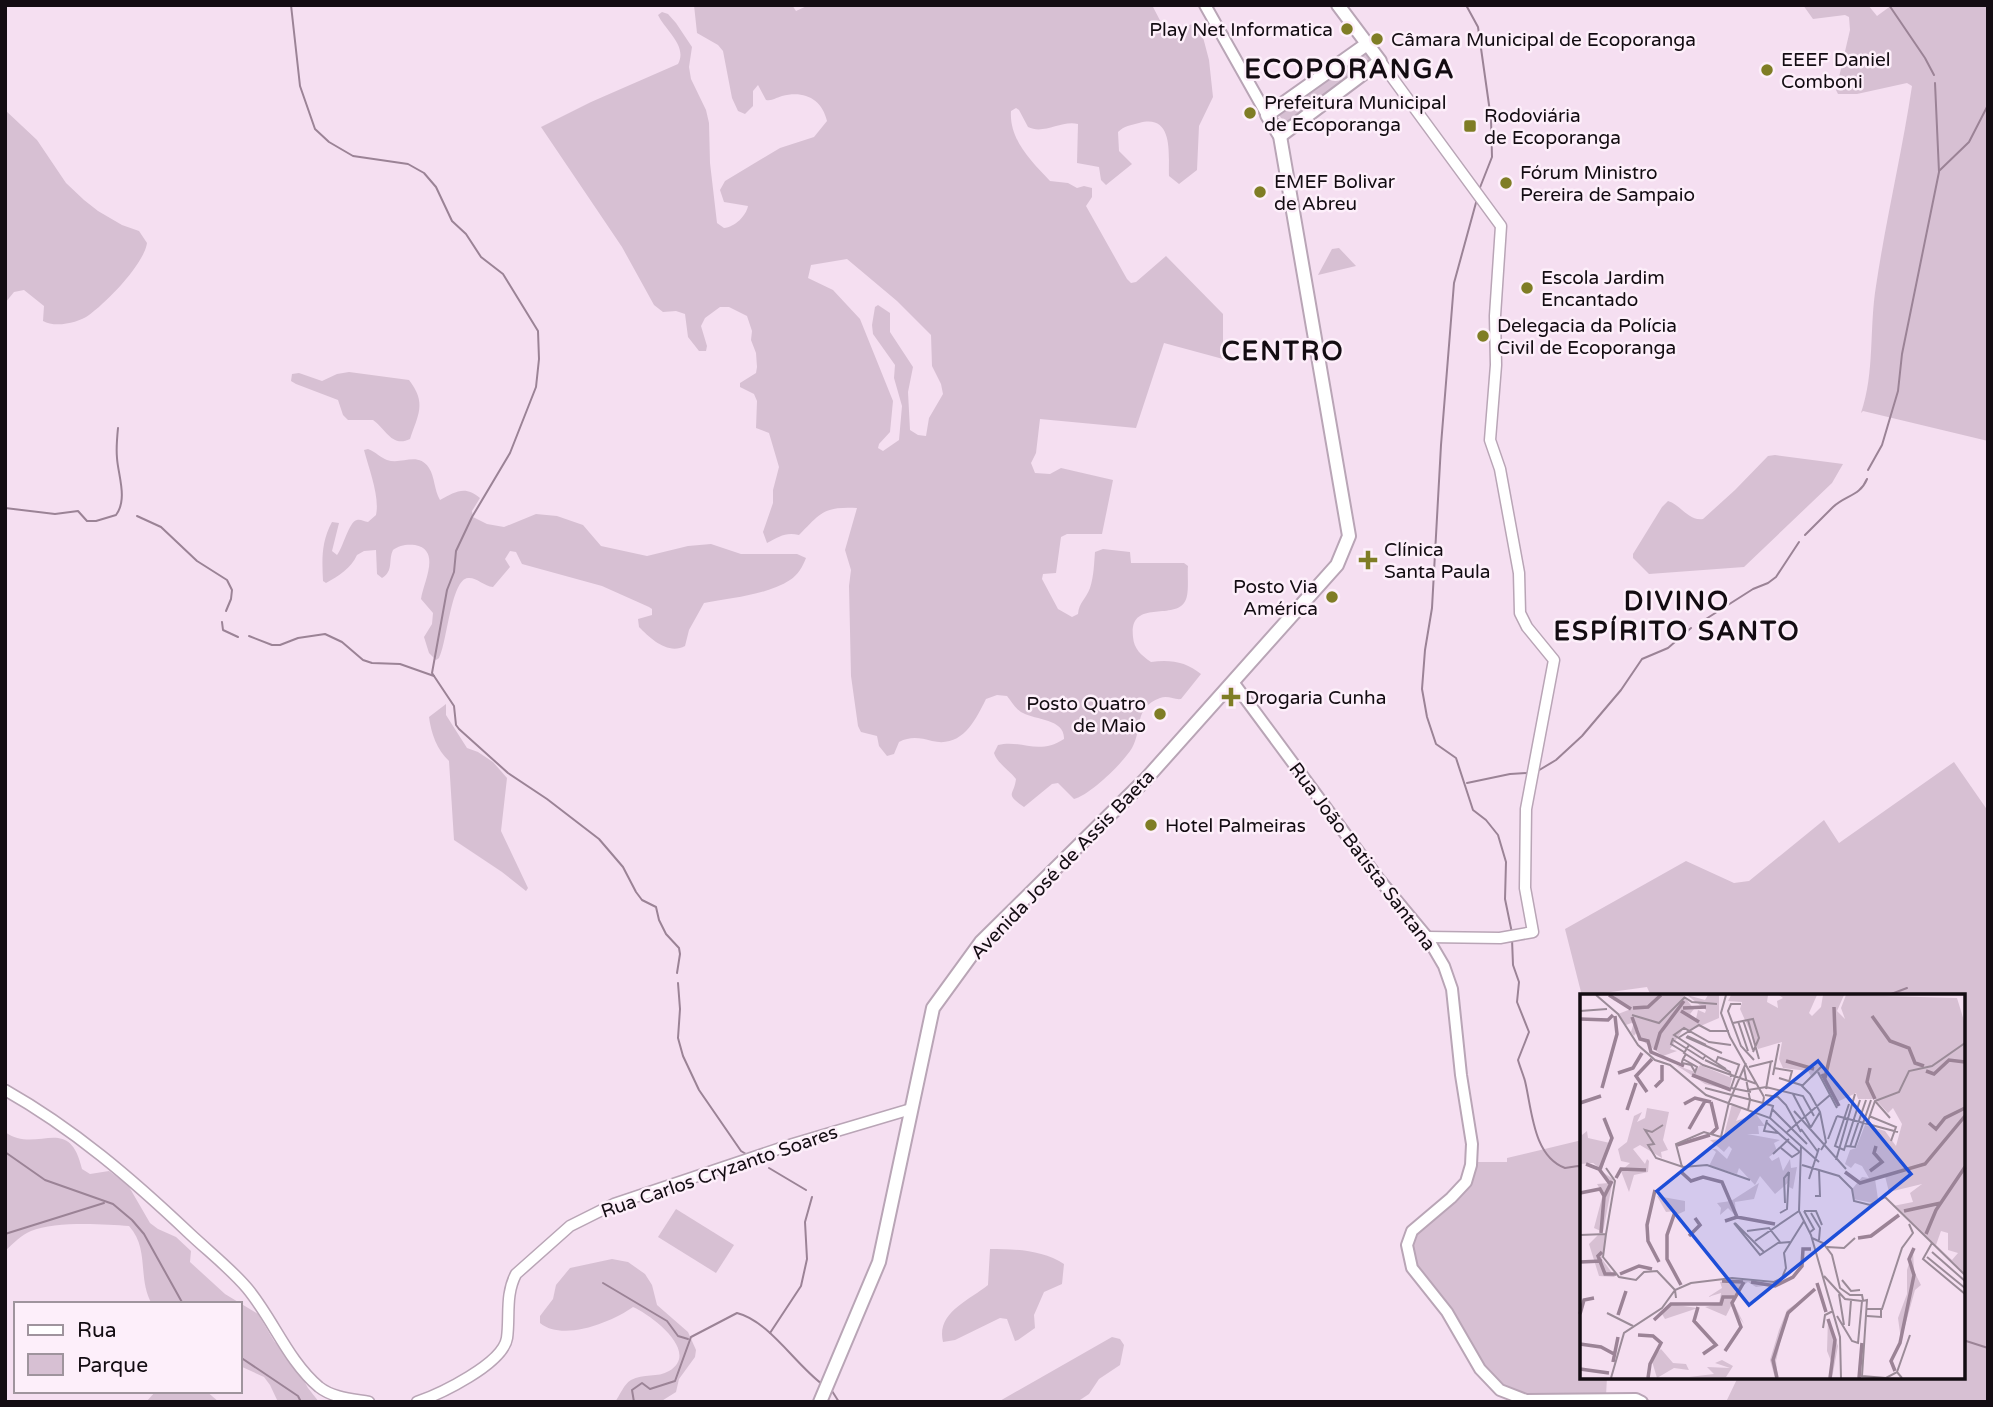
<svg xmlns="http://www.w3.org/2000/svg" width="1993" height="1407" viewBox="0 0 1993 1407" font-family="'Varela Round',sans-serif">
<rect width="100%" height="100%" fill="#f5dff1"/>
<g fill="#d7c0d3" fill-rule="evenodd">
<path d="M694,5H792L796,11L809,5H1152L1166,32L1199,22L1209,60L1213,97L1199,126L1197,170L1179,184L1169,176C1168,157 1175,113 1139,123C1131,125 1124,126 1118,132L1119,151L1132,164L1106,185L1101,180L1099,167L1077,163L1078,124C1061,120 1044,135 1028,127L1019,110L1016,108L1011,111C1009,140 1032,162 1050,181L1068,183L1077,188L1084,186L1092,188V197L1086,206L1127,279L1131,283L1136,282L1166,256L1223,314V359L1164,343L1136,428L1040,419L1036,453L1031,463L1035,473L1050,474L1061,468L1113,480L1102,534H1067L1061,537L1056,573L1043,574L1042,579L1058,609L1072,617L1078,614C1079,602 1086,599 1090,588C1094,576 1094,563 1095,552L1103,549L1130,552L1131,563H1184L1188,566C1187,576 1190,596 1184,603C1171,620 1129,599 1133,637C1134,649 1141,655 1151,662C1170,659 1187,662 1201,674L1181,699C1174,700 1168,695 1160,698C1133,708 1143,729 1132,748C1123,763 1090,795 1074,799L1058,783L1052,784L1024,807C1004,793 1014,796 1016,779C1009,770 997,763 994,753L998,745C1021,739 1038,756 1064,739C1065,719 1036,720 1023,713C1015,709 1012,702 1007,696L997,695L986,699C975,721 962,748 932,741C920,738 911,736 899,742L894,754L887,756L879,746L877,736L861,732L858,726L851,676L849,586L851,570L845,550L857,508C823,506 820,514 799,535C785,532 779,537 767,543L763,532L773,503V490L779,467L769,433L756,428L757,401L754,394L740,387V383L756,373L757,367L756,353L751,340L752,331L747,316L729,307H720L705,318L701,326L707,346L706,351H699L688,337L685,314L676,311L663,312L654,305L622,247L541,127L591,102L678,64C688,46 665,30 658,15L662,12L668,14L676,23L692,47L689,67L691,79L706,110L709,123L710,163L717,223L724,228C735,227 746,216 748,206L724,202L720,190L725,181L780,148L814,137L827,121C822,99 804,90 782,96C775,98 773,101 766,100L758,85L753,91V106L745,114L738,111L732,98L723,51L718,45L697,33ZM847,259L897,301L931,335L932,366L941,384L943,394L929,418L926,436L918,435L910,430L908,392L913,367L890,332V313L878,305L875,307L872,325L873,334L895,365L894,378L902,406L899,440L883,451L878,448L879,444L890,432L893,401L860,319L833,290L808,278L811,265Z"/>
<path d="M1803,5H1868L1877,16L1892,5H1988V441L1863,411L1861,413C1875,372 1869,329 1876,286C1886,219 1902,153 1912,86L1907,83L1857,94H1838L1836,90L1850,30L1849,17L1845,15L1813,19Z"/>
<polygon points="1364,52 1372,63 1287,126 1279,115"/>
<path d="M5,110L37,140L66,183L84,200L98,211L122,225L139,231L147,243C144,264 107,302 89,315C78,323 55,328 43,321L44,306L24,290L14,292L5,303V263L7,258L5,253Z"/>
<polygon points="1339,248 1356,266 1318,275 1332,249"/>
<path d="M349,372L409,380C427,403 418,415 410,439C392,448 386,429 373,420H348L343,415L338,400L296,384L291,381L292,374L299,373L322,381L337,374Z"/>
<path d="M368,449C376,452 381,458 387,460C402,465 418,451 429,468C435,477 434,490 440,500C455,492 465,485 480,498L472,511L473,517L487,524L504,527L536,514L557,516L583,525L601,546L647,556L688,546L711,544L741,554H797L806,558C803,566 798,575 790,580C767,595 730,598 704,603L689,630L685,646C668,655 651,639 639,627L638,619L652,615V609L649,607L602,586L522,564L516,552L510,551L505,559L510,567L493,587C484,586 476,577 468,578C451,579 447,644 439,658L436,660L429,653L424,637L432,624L433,613L421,599C423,583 442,550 415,545C407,544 399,545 393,550C388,560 394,571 382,578L377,574L376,550L364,551L357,555C351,568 339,576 326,583L323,581C322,560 321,542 332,522L339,523L332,551L337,555C343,548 349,521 357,520C361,519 364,522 368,522L376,515C380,497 369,469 364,450Z"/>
<path d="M1775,455L1843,464L1832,483L1744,567L1649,574L1633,558V554L1662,507L1668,501C1681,505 1688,521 1703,519L1735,490L1768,456Z"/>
<path d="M446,704V715L467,748L478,752L493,762L507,778L501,831L528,888L526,891L502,872L454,840L449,761C437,750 431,733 429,717Z"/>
<polygon points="1954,762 1988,811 1988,1402 1726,1402 1738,1377 1963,1377 1963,996 1651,996 1647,987 1582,996 1565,929 1686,861 1734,883 1749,881 1824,820 1839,843"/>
<path d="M5,1132C37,1155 69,1112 82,1169L90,1174L109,1171L128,1185L150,1223L158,1229L176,1237L191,1251L190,1262L225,1294L258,1314L274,1341L297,1368L308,1388L319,1402H278L270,1385L264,1377L240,1366V1304H152C137,1279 150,1249 129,1226C104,1224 54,1221 31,1231C21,1235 14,1243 5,1251Z"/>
<polygon points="1582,1140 1582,1377 1607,1377 1606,1396 1533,1396 1518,1393 1500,1384 1492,1378 1416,1273 1411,1238 1463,1193 1469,1185 1476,1162 1507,1162 1507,1158"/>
<polygon points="676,1209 734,1245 716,1273 658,1237"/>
<path d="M990,1249C1015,1249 1043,1250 1064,1264L1062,1284L1044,1292L1034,1315L1035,1328L1018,1340L1015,1341L1007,1319L1000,1318L955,1340L943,1342C936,1313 968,1301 988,1285Z"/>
<path d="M612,1259L628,1262L645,1274L652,1285L657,1305L688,1332L696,1350L695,1357L679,1379L676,1392L660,1402H615C620,1395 624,1384 631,1380C643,1373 658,1378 669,1371C701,1352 651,1315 633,1307C612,1322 563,1342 540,1323V1316L553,1299L556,1285L570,1268Z"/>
<polygon points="1112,1337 1120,1339 1124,1345 1120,1365 1099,1379 1089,1394 1077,1402 998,1402"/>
<polygon points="156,1391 206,1391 219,1402 146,1402"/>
</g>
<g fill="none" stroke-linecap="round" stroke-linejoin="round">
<g stroke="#9b8396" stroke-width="2">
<polyline points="291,5 300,86 315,129 329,142 353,156 408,164 424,173 436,187 452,221 466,234 481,257 503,274 538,331 539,359 536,387 510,453 472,517 456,551 454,572 447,590 432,673 454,706 456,725 459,729 508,773 547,799 599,839 623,867 636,892 642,900 656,907 659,920 666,934 679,948 680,954 677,973"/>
<polyline points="1466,5 1478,27 1491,119 1492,157 1479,190"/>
<polyline points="1889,5 1925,58 1934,75"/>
<polyline points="1939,171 1969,142 1988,105"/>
<polyline points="1477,199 1454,283 1441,445 1432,608 1425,650 1422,689 1427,717 1436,744 1456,758 1473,810 1486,820 1498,835 1506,862 1505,899 1512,933"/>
<polyline points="5,263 6,263"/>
<polyline points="1868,470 1882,445 1898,391 1902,354 1939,172 1935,83"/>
<path d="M5,508L55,514L78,511L87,521H96L116,515C128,499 118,475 117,458C116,448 117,438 118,428"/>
<polyline points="137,516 161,527 197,561 227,580 232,590 231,599 226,611"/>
<path d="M1805,535C1814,526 1824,516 1833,507C1846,495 1860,496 1867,479"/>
<polyline points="222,622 223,630 238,637"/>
<polyline points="1698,624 1753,589 1768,583 1776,577 1799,542"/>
<polyline points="249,636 272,645 280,645 298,638 325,634 342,642 363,660 372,663 400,664 434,676"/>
<polyline points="1536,772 1556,760 1582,736 1621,690 1642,659 1668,648 1691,628"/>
<polyline points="1467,783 1510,774 1527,773"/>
<path d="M1512,939L1513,965L1519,982L1517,1002L1529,1032L1518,1060C1520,1067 1523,1074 1525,1081C1532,1110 1533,1156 1565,1168L1578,1166L1582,1167"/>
<polyline points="678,983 680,1009 678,1038 683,1056 699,1090 741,1151 746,1154"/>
<polyline points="1886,996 1907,988"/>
<polyline points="5,1152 45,1180 113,1204 132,1220 144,1234 183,1304"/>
<polyline points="769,1168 806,1190"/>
<polyline points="5,1234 104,1203"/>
<polyline points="603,1283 667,1321 678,1336 688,1339"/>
<polyline points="770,1333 801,1286 807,1259 805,1222 812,1197"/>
<polyline points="1963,1340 1988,1348"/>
<polyline points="240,1357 298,1396 301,1402"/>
<polyline points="832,1391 839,1402"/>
<path d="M634,1402L632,1390L642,1383L650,1389L675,1381L691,1337L737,1313C769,1321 795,1364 822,1384"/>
</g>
<defs>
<g id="tertiary">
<polyline points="1380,61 1501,226 1495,316 1496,365 1490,440 1500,469 1519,573 1520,613 1527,627 1554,660 1526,809 1525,888 1533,932 1500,938 1427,937"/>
<path d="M5,1090C74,1129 132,1179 189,1233C208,1251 230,1268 247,1288C273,1319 288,1361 319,1387C333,1398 352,1399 369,1402"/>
<path d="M417,1402C440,1394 503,1364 507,1338C510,1316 505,1295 516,1274L570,1226L614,1204L793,1144L911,1109"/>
</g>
<g id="secondary">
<polyline points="1205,5 1267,115"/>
<polyline points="1233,682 1378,878 1427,937 1444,966 1452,989 1461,1075 1472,1144 1471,1165 1466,1182 1451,1198 1412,1231 1407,1245 1412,1268 1447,1312 1480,1369 1500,1390 1526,1400 1636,1399 1642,1402"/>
</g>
<g id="primary">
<polyline points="1280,136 1380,61 1338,5"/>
<polyline points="820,1402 879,1262 933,1008 981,942 1146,779 1337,565 1349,536 1280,136 1267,115 1367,44"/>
</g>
</defs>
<use href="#tertiary" stroke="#b9a5b6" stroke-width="13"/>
<use href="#secondary" stroke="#b9a5b6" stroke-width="14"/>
<use href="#primary" stroke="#b9a5b6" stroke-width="16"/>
<use href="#tertiary" stroke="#fff" stroke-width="10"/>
<use href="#secondary" stroke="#fff" stroke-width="10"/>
<use href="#primary" stroke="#fff" stroke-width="12"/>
</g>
<g fill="#7f7d25" stroke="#fdeffa" stroke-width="2.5">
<circle cx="1347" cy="29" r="7"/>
<circle cx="1377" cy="39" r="7"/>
<circle cx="1767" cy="70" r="7"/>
<circle cx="1250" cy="113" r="7"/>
<rect x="1463" y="119" width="14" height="14" rx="3.5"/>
<circle cx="1506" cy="183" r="7"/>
<circle cx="1260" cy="192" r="7"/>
<circle cx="1527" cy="288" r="7"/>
<circle cx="1483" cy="336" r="7"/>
<path d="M1364.5 549.5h7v7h7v7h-7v7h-7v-7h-7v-7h7z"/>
<circle cx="1332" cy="597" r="7"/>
<path d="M1227.5 686.5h7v7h7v7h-7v7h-7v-7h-7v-7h7z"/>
<circle cx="1160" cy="714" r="7"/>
<circle cx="1151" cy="825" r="7"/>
</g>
<g text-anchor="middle" stroke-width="5" stroke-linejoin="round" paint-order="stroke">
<g font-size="19" fill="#130c12" stroke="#fdeffa" text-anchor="start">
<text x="1333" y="36" text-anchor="end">Play Net Informatica</text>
<text x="1391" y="46">Câmara Municipal de Ecoporanga</text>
<text x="1781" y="66">EEEF Daniel<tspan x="1781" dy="22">Comboni</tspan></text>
<text x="1264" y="109">Prefeitura Municipal<tspan x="1264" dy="22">de Ecoporanga</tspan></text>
<text x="1484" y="122">Rodoviária<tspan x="1484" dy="22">de Ecoporanga</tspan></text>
<text x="1520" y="179">Fórum Ministro<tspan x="1520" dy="22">Pereira de Sampaio</tspan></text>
<text x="1274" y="188">EMEF Bolivar<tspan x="1274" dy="22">de Abreu</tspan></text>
<text x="1541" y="284">Escola Jardim<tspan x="1541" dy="22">Encantado</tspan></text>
<text x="1497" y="332">Delegacia da Polícia<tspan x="1497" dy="22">Civil de Ecoporanga</tspan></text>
<text x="1384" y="556">Clínica<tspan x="1384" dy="22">Santa Paula</tspan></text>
<text x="1318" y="593" text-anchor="end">Posto Via<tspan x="1318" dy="22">América</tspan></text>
<text x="1245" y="704">Drogaria Cunha</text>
<text x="1146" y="710" text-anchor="end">Posto Quatro<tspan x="1146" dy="22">de Maio</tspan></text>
<text x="1165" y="832">Hotel Palmeiras</text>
</g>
<g font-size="19" fill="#130c12" stroke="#fdeffa">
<text transform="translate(1363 856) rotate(53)" y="7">Rua João Batista Santana</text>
<text transform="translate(1062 864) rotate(-46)" y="7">Avenida José de Assis Baeta</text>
<text transform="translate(719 1171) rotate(-19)" y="7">Rua Carlos Cryzanto Soares</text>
</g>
<g font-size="26" font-weight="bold" letter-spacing="2" fill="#130c12" stroke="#fdeffa">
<text x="1350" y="78">ECOPORANGA</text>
<text x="1283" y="360">CENTRO</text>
<text x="1677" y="610">DIVINO<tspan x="1677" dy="30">ESPÍRITO SANTO</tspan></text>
</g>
</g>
<g transform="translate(1580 994)">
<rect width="385" height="385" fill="#f5dff1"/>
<path d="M35,1H103L114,15L110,20L116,25L118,16L125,19L126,16L107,1L125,6L128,1H139V24L109,37L104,34L90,55L97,57L83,62L60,45L59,35L54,42L51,38L54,28L46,31L38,20L51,15L33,6ZM151,1H188L187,8L198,14L197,7L203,4L199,1H237L229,19L232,22L241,13L243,1H264L257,17L265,25L261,14L266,1L377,4L385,30V280L313,212L333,208L330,199L342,190L309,198L305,182L295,185L298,205L293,209L273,205V194L282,183L289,184L282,172L275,169L271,174L265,170L270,156L276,154L285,131L305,137L316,152L322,130L313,114L308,119L295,105H278L276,99L255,109L237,79L232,84L228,77L203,74L199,65L202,48L178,55L160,15L162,8L148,7ZM361,237L368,239V256L378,259L372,266L356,251ZM96,71L115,78L120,71L152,84L149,96L125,90ZM152,110L162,114L156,127L176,120L185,132H178L179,140H167L200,146L194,149L197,157L189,163L192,167L199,163L203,177L210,165L211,174L217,173L213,195L207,192L210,187L195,200L180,182L175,191L159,174L157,180L129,172L136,158L132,155H136L147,165L152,155L149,152L144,158L130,146L143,145ZM67,114L89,118L83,146L88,156L81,158L82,164L60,151L53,155L65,170L67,165L69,167L68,178L54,181L49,198L41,177L50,169L41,167L38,155L47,148L54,122L62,118L57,128L65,124ZM0,132L2,141L7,137L8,144L30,149L22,176L13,169L0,170ZM21,177L33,185L23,238L14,234L23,200L17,190L29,189ZM179,189L174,205L155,208L156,222L148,214L140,221L141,214L137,209L151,207ZM77,202L105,207V217L94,222L95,217L86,218ZM18,241H26L22,265L35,283L19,282L9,250ZM333,256L334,277L341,291L335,296L321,346L318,324L327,300V276ZM157,285L198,290L176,293L168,288L161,293L153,308L164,330L151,312L146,322L125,313L139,310L141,299L128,303L142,294L140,288ZM223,305L212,315L204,332L196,367L198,384H195L190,366L199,336L207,316ZM91,310L103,312L118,314L85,325L82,320ZM248,324L258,352L252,384H249L253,372L247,357ZM81,355L93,369L106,370L109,376L94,374L77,384L71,364ZM142,366L153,372L146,383H109L134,380L127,373L150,374L135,369Z" fill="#d7c0d3" fill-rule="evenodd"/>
<path fill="none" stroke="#9b8396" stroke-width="3.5" d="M29,1L51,15M53,14L68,13L81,1M103,14L126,13M101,17L119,28M292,22L310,47L329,54L335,69L344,72M52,23L60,45L68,47L71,58L104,72M0,25L28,26L33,21M75,56L80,39L104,7M206,67L234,75M290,74L287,88L295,105M346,77L354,80L369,66L385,68M38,79L53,74L62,59M242,80L259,112M112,81L151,96M245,84L255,40L254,13M75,93L82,86V71M22,94L37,40L35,22M67,98L56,82L72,65M0,109L21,102M104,110L115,104L131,108M47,116L56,89M349,129L356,135L365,124L385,114M109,135L125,107M131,140L137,134L131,108M97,151L130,141M6,170L19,175L30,190M20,175L32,144L24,124M100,177L111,187L123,183L142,188L157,223M290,177L302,168L294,159L296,152M265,178L280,189L345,170L385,122M36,184L41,175L66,176M75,196L67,231L68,247L79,268M0,199L20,195L24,202M324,217L361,209M95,218L87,241V265L101,291M145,227L157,223L195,230M21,239L24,203L32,187M346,240L356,216L385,173M109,242L120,231L115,224M278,244L291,242L319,221M22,258L18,262L25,280H36M0,268L22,267M40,280L59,272L72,275M142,287L163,288M171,288L195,292L213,283L222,272L223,255H231M237,289L246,318M118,313L114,327L136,351L123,360M0,320L4,306L14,304M38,321L46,297M248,325L255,346L250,384M74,326L91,310H141L143,303H154M58,341L73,342L81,349L70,370L68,384M0,350L21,353L34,360M145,357L161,333L152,309L164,288M33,368L38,343M0,375L29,379M315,377L311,367L320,349L334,281L329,265L334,254M197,384L193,366L208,319L235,295M279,384L282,349"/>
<path fill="none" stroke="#9b8b98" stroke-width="2" d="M16,1L38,20L58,51L75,66L90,71L126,101L190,124L221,152L219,217L231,241L260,343L261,384M146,1L141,19L150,43L184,103M104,3L112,8L137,10M161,10H151L148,17L161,52L174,66M0,17L27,15M52,21L79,29L105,3M163,26L173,56M168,26L179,65M158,27L168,57M153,29L173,25L179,44L173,58M107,42L126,51M106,43L142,59M93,44L91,50L104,58M98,44L119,31L130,37H149M93,46L123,65L126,61M109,51L104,59L123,71L177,90M103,65L117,73L115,78L111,71L102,69V68L103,65L106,60M125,66L150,78L151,83M136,68L138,63L160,71M159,71L151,94L171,98M169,73L193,67M164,74L170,106L168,116M194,74L212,77L209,88M146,75L94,41L104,34L129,48L151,51M238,78L257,114M193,81L199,50M199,84L221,91L230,100L240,118L231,133M222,92L243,71M125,94L183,109M186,95L191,67M168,96L186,93L223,102L234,122M213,100L231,134M185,101L198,103L206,111L221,138M184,103L183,109L193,112L190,124M295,107L310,124M269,110L255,152L264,156L280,106M192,115L227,150M214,117L266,175M240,118L246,148L241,156M257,122L318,138M289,122L316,133L311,147M187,126L184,137L198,139M186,128L221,159M287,130L295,107L319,98L329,77L352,72L385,49M83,131L72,138L65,136L74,150L68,151L76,164L103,173L127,171L170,186M221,135L238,158M206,139L250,101M248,145L257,122M221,152L239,168M266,152L275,153L291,106M270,153L286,106M201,154L212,163L220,158M193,160L209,145M256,166L275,100M222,171L259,182L272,195L274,207L290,211L305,203L385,281M102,173L96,150L124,138L141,143L149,108L166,69M229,185L239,154M235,202H240L239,176M205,209L204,184L209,178M224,217H236L242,231M224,217L234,235L229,239M200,219L207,215L209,178M231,219L240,234L239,246M154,229L180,261L198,249L210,248M155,229L184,258M167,237L189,234L200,248M26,240L35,187L26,174M0,241L26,240L23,263L39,283L56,286L64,278L77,277L95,296L96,304M232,244L243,249L252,261L260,294L270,301H282L283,306M175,247L219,217M352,249L343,265L385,300M247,253L264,254L275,244M352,258L385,287M347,263L385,294M244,282L265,305L282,307M262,286L271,297L280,296M259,300L264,331M287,315H302L322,254L333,239L329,230M27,319L53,332M257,322L272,347L278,349L282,307L287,306L282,382L306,384L317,378L322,384M287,322L301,323V316M269,332L271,306M243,334L245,321L253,317M317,378L330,341M31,384L44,339L82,314L95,296L111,289L152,284L194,288L202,284L206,274L204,259L224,227"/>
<path fill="#1d4ed8" fill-opacity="0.15" stroke="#1d4ed8" stroke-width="3.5" d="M238,67L331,180L169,311L77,197Z"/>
<rect width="385" height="385" fill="none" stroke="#130c12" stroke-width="3.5"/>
</g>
<rect width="1993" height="1407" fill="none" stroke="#130c12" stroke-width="14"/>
<rect x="14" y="1302" width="228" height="91" fill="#fdeffa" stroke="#9f949d" stroke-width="2"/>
<rect x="28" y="1325" width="35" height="10" fill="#ffffff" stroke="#9f949d" stroke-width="2"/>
<text x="77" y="1337" font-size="21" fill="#130c12">Rua</text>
<rect x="28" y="1354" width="35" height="21" fill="#d7c0d3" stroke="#9f949d" stroke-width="2"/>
<text x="77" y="1372" font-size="21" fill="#130c12">Parque</text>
</svg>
